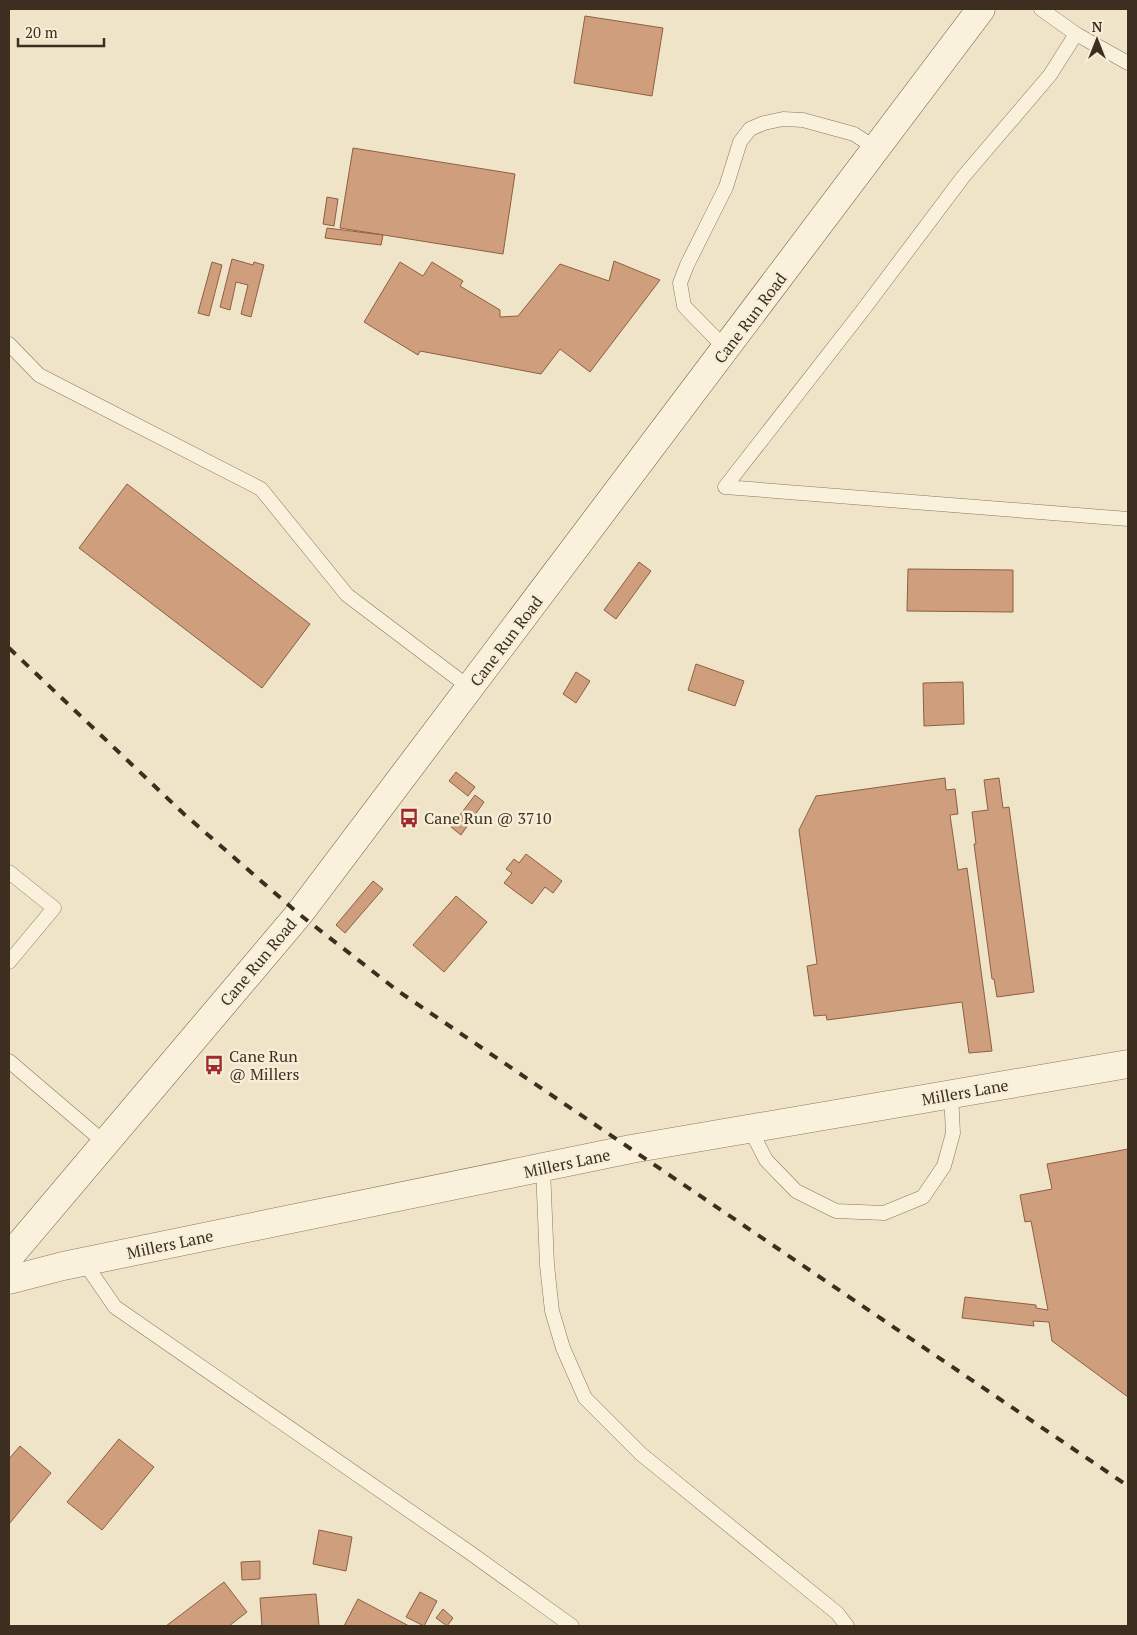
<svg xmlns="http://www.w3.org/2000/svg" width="1137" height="1635" viewBox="0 0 1137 1635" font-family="'PT Serif',serif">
<rect width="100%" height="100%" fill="#f0e4c8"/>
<g fill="#cf9f7d" stroke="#8d5f41">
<polygon points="585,16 663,28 652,96 574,83"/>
<polygon points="353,148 515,174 503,254 340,228"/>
<polygon points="327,197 338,199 334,226 323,224"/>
<polygon points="327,228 383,235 381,245 325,238"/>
<polygon points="232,259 253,265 254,262 264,265 251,317 241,314 248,285 236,282 230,310 220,307"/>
<polygon points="614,261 660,280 590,372 560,349 541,374 420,351 418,355 364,322 400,262 423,276 432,262 463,281 460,286 500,310 500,317 518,316 560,264 609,281"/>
<polygon points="212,262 222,265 209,316 198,313"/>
<polygon points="127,484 310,624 262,688 79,548"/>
<polygon points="639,562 651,571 616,619 604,610"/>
<polygon points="908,569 1013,570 1013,612 907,611"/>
<polygon points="696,664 744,681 735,706 688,690"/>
<polygon points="576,672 590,681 576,703 563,694"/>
<polygon points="963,682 964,724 924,726 923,683"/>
<polygon points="456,772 475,787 468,796 449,781"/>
<polygon points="945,778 946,790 955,789 958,814 950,815 958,870 967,868 992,1051 969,1053 962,1002 827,1020 826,1015 814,1016 807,966 817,964 799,830 816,796"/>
<polygon points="999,778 1003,808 1009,807 1034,992 997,997 994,979 992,979 974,844 976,844 972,812 988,810 984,780"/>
<polygon points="475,795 484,802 461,835 451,827"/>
<polygon points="526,854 562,881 553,893 545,887 532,904 504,883 512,873 506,869 514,859 519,863"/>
<polygon points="373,881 383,889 345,933 336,925"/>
<polygon points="456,896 487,922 444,972 413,945"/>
<polygon points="1128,1149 1128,1397 1052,1341 1049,1322 1033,1321 1034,1326 962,1318 965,1297 1036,1305 1036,1308 1048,1310 1031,1221 1025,1222 1020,1195 1052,1189 1047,1164"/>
<polygon points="119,1439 154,1467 102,1530 67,1502"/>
<polygon points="20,1446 51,1473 9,1524 9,1459"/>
<polygon points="319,1530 352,1537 346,1571 313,1564"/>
<polygon points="260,1561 260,1579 242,1580 241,1562"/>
<polygon points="224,1582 247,1612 229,1626 166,1626"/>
<polygon points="420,1592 437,1601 424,1626 406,1617"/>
<polygon points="316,1594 319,1626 262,1626 260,1598"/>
<polygon points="358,1599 409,1626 344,1626"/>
<polygon points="443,1609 453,1618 447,1626 436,1618"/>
</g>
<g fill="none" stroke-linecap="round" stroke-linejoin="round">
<defs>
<g id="lane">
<polyline points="1041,9 1076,34 1128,63"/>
<polyline points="1076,34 1050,75 963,177 863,310 725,487 1128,519"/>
<polyline points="9,344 39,375 261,489 347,595 470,688"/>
<polyline points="726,349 684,306 680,283 687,265 726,187 740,142 750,129 764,123 783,119 803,120 854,134 877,149"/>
<polyline points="9,872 54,908 9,962"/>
<polyline points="9,1061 105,1143"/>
<polyline points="750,1129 766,1160 796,1191 836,1211 884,1213 923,1197 944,1166 953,1133 951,1094"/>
<polyline points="543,1168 547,1265 552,1311 563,1348 585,1398 641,1454 837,1613 847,1626"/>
<polyline points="84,1262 115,1307 469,1552 572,1626"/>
</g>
<polyline id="street" points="9,1280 63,1266 631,1149 1128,1064"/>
<polyline id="secondary" points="9,1257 299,914 981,9"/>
</defs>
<use href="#lane" stroke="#8d765c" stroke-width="15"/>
<use href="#street" stroke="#8d765c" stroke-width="29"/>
<use href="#secondary" stroke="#6f573f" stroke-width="29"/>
<use href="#lane" stroke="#faf1dc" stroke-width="14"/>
<use href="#street" stroke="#faf1dc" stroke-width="28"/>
<use href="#secondary" stroke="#faf1dc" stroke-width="28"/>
<polyline stroke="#3d2e20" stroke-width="4" stroke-dasharray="9 9" stroke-linecap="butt" points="9,648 184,814 299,914 398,991 1128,1486"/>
</g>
<defs>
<symbol id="bus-bare" viewBox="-9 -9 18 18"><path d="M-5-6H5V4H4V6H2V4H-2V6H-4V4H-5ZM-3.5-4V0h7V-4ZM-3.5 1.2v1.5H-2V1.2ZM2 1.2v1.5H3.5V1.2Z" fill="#9e2a2b" stroke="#f7eed8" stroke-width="2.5" paint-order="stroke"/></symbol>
</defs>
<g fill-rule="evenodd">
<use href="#bus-bare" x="395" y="804" width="28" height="28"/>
<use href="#bus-bare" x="200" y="1051" width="28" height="28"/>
</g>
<g text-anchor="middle" stroke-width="5" stroke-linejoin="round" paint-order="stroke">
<g font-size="16" fill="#3d2e20" stroke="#f7eed8">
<text transform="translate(750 318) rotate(-53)" y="6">Cane Run Road</text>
<text transform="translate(506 641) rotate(-53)" y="6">Cane Run Road</text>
<text transform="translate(258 962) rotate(-50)" y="6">Cane Run Road</text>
<text transform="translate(965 1092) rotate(-10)" y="6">Millers Lane</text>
<text transform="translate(567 1163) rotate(-12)" y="6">Millers Lane</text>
<text transform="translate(170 1244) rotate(-12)" y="6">Millers Lane</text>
</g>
<g font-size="16" fill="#3d2e20" stroke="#f7eed8" text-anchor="start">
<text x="424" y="824">Cane Run @ 3710</text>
<text x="229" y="1062">Cane Run<tspan x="229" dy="18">@ Millers</tspan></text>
</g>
</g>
<rect width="1137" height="1635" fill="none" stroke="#3d2e20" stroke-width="20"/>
<g transform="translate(1097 40)" stroke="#f7eed8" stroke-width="4" paint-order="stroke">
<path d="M0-4L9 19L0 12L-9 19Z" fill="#3d2e20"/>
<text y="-8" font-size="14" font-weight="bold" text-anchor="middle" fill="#3d2e20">N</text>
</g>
<path d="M18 38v8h86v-8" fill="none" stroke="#3d2e20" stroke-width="2.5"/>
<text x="25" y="38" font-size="15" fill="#3d2e20" stroke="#f7eed8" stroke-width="4" paint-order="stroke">20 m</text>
</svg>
